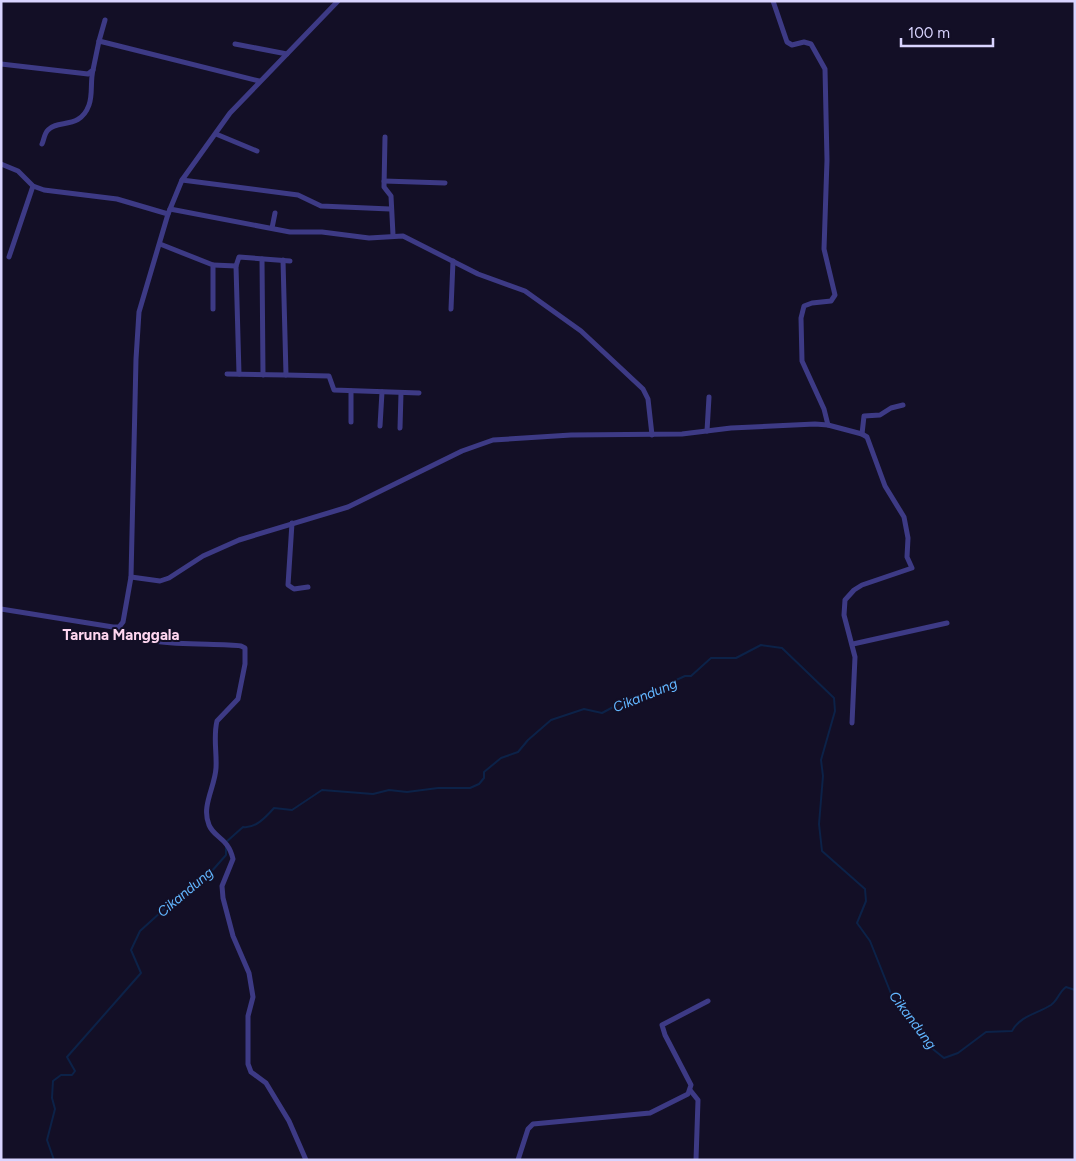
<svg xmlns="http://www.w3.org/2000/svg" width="1076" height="1161" viewBox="0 0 1076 1161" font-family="Figtree,sans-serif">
<rect width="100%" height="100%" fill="#130f26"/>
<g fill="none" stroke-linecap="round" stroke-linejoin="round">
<g stroke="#0c2248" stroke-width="2">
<path d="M225,843L243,827C255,829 266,817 274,808L292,810L322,790L373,794L389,790L407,792L438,788H470L479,784L484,778V772L501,758L518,752L528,740L551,720L584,709L602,713L632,697L652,691L685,676H691L711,658H736L761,645L782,648L834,698L835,711L821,760L823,776L819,824L822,851L865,889L866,901L857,923L870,941L892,996L929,1046L944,1058L958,1053L986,1032L1012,1031C1021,1015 1037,1014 1051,1005C1058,1000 1059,992 1066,987L1075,990"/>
<polyline points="54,1160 47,1140 55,1109 52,1098 53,1081 61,1075 72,1075 75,1071 67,1057 141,973 131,950 140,931 183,892 211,872 226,855 226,847"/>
</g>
<g stroke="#3d3a85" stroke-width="5">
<polyline points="773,1 787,42 792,45 804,42 811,44 825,69 827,160 824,249 835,295 831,301 812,303 804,306 801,318 802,361 824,409 828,425"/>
<polyline points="99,41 105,20"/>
<polyline points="235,44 287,54"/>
<polyline points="1,64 88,74 93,70 99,41 259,81"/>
<polyline points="216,134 257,151"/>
<polyline points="385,137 384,187 391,196 393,235"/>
<path d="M42,144C44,140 44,134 48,130C58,119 80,130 89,105C93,94 90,82 93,70"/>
<polyline points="1,164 18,171 33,186 44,190 117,199 168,214"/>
<polyline points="182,180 298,195 321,206 390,209"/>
<polyline points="384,181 445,183"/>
<polyline points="170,209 290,232 322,232 369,238 403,236 478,274 525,291 581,331 643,389 648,399 652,435"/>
<polyline points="272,228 275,213"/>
<polyline points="160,244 213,265 213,309"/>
<polyline points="9,257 33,186"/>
<polyline points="262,259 263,375"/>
<polyline points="213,265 236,266 239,257 290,261"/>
<polyline points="236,266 239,374"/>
<polyline points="451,309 453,261"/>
<polyline points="227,374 286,375 283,260"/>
<polyline points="286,375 329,376 334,390 419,393"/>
<polyline points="351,422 351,391"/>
<polyline points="380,426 382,392"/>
<polyline points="400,428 401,393"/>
<polyline points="707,431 709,397"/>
<polyline points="862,434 864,416 880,415 891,408 903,405"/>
<polyline points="292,523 288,585 294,589 308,587"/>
<polyline points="131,577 160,581 169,578 203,556 239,540 348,507 462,451 493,440 571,435 682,434 731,428 815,424 828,425 862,434 867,437 885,486 904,517 908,538 907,557 912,568 862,585 854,590 845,600 844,615 855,657 852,723"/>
<polyline points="1,609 113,627 119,627 123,622 131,577 136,359 139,312 168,214 182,180 230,113 338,1"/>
<path d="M119,627C136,649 212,642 241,646L245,648V664L238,699L217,721C213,737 217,752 216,768C215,787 201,806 209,825C214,838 228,837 233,859L222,886L223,898L233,936L249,973L253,997L248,1016V1064L251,1072L266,1083L289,1121L306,1160"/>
<polyline points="853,644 947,623"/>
<polyline points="690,1090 698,1100 696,1160"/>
<polyline points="518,1160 528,1129 533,1124 650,1113 688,1094 691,1085 665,1035 662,1025 708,1001"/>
</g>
</g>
<g text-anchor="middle" stroke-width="4" stroke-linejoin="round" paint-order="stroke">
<g font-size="14" font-style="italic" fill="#62b6ff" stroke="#130f26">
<text transform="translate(645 695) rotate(-22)" y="5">Cikandung</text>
<text transform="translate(185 892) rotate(-40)" y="5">Cikandung</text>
<text transform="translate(913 1020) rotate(53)" y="5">Cikandung</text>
</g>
<g font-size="15" font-weight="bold" fill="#ffd6f0" stroke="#130f26">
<text x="121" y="640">Taruna Manggala</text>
</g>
</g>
<rect width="1076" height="1161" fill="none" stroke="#d9d4ff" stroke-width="5"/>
<path d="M901 38v8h92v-8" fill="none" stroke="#d9d4ff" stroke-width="2.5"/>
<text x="908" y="38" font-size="15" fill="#d9d4ff" stroke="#130f26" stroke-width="4" paint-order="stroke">100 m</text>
</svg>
